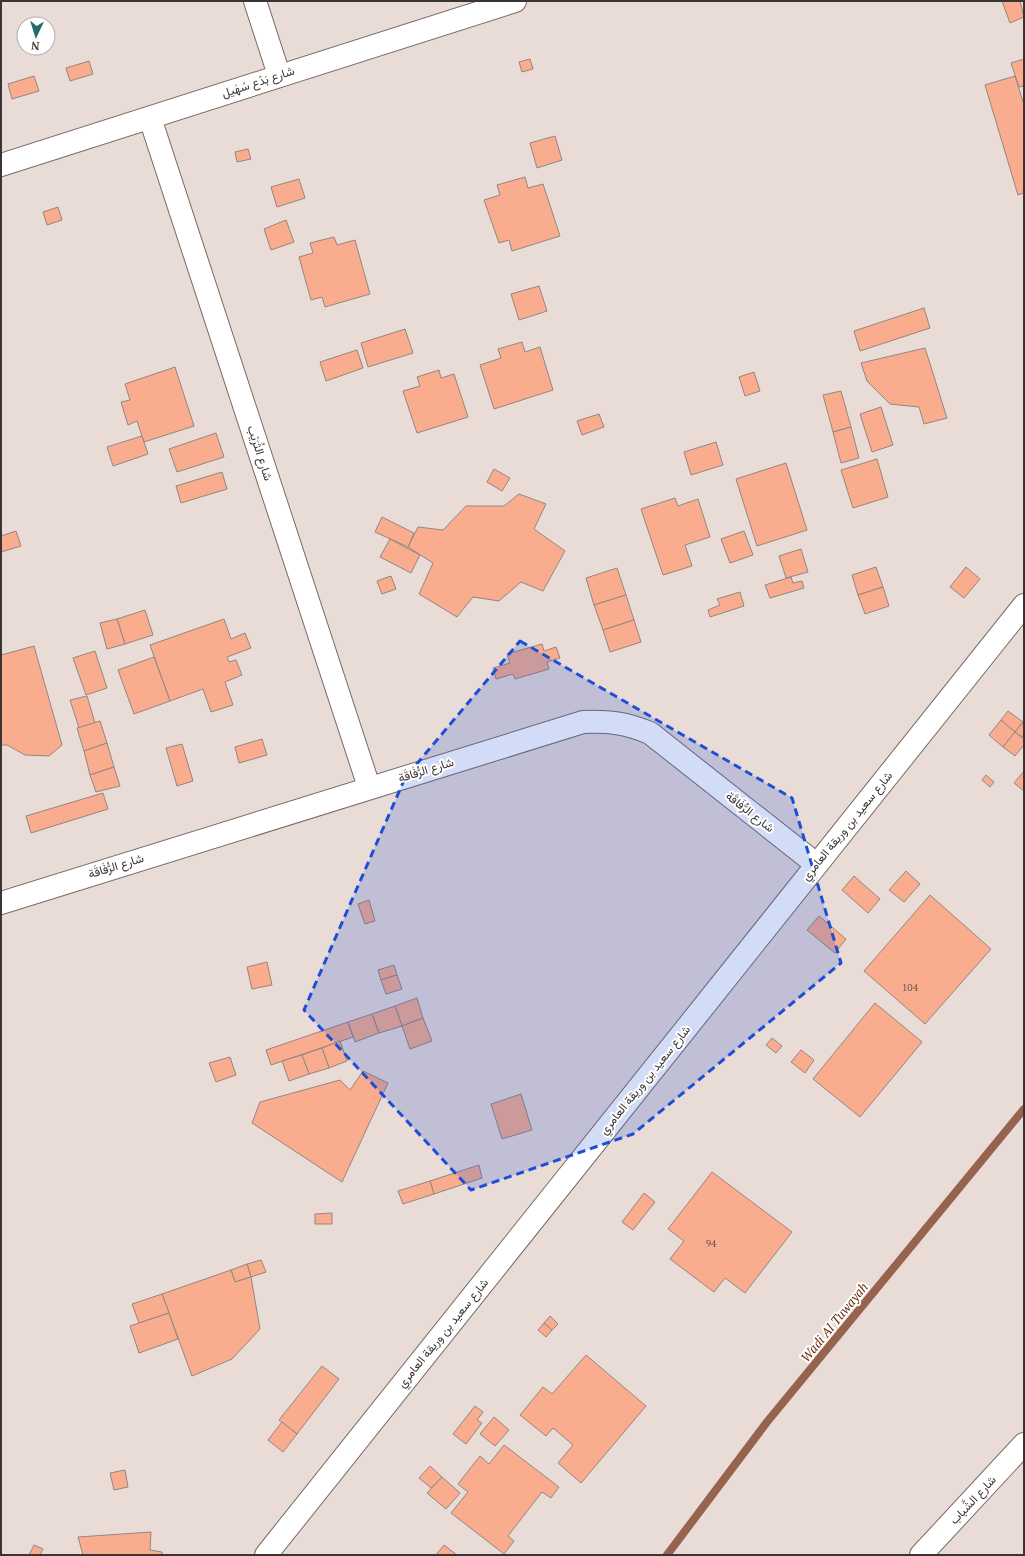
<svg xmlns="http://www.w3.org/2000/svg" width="1025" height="1556" viewBox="0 0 1025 1556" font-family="'PT Serif',Vazirmatn,serif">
<rect width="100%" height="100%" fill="#e9dbd5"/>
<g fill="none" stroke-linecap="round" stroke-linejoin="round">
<polyline stroke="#96634e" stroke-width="8" points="667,1555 767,1422 1024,1109"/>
</g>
<g fill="#f9ad8e" stroke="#938681">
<polygon points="1002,1 1020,1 1024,17 1010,23"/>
<polygon points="530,59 533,69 522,72 519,62"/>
<polygon points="1024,59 1024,86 1019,87 1011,63"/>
<polygon points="89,61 93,74 70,81 66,68"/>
<polygon points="34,76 39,91 12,99 8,84"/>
<polygon points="1015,76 1024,105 1024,193 1018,195 985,85"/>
<polygon points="555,136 562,160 537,168 530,143"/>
<polygon points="248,149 251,159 237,162 235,152"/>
<polygon points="525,177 528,188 543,184 560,236 512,251 509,240 499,243 484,200 500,195 497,185"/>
<polygon points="299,179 305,198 277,207 271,187"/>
<polygon points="58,207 62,220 47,225 43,212"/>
<polygon points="286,220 294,242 271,250 264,229"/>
<polygon points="334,237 337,245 355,240 370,294 325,307 322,297 311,300 299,257 313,253 310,243"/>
<polygon points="539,286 547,311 519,320 511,294"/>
<polygon points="924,308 930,328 860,351 854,331"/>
<polygon points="405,329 413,353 368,367 361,343"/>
<polygon points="522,342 525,352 540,347 553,390 494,409 480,365 501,358 498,349"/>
<polygon points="925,348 947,418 924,424 919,407 890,404 867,381 861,363"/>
<polygon points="357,350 363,368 326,381 320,362"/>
<polygon points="175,367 194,426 144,442 137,421 128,425 121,402 130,400 125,384"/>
<polygon points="439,370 441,378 454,374 468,417 417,433 403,391 420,386 417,377"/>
<polygon points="754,372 760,391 745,396 739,377"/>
<polygon points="841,391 851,427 833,432 823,395"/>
<polygon points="881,407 893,445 872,452 860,414"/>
<polygon points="599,414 604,427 582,435 577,421"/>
<polygon points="851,427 859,458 841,463 833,432"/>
<polygon points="216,433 224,457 177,472 169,449"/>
<polygon points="142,436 148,454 113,466 107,447"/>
<polygon points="716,442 723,465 691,475 684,452"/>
<polygon points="877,459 888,497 853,508 841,470"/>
<polygon points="786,463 807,530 757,546 736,479"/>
<polygon points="494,469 510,478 502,491 487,482"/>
<polygon points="222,472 227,489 181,503 176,486"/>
<polygon points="519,494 546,504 534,529 565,551 543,591 521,582 499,601 473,597 457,617 419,594 433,563 408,547 418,527 443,530 466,506 504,506"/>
<polygon points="675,498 678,506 698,499 710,537 685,545 692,566 663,575 641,509"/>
<polygon points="382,517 414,533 408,547 375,532"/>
<polygon points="16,531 21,546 1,552 1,536"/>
<polygon points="744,531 753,555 730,563 721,539"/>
<polygon points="390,539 420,555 411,573 380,557"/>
<polygon points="801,549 808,572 786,578 779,556"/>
<polygon points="876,567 883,587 858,595 852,575"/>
<polygon points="966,567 980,579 964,598 950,587"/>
<polygon points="617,568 626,595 594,605 586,578"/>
<polygon points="391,576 396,589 382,594 377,581"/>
<polygon points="791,577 793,583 802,581 804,588 770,598 765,585"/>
<polygon points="883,587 889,606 865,614 858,595"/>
<polygon points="740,592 744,606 710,617 708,610 720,605 717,599"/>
<polygon points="626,595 634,620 603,630 594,605"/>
<polygon points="145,610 153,635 125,644 117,619"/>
<polygon points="117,619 125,644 107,649 100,623"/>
<polygon points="224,619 231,639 245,633 251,648 227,657 229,662 236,660 242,675 225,682 233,705 211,712 203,689 170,701 150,645"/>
<polygon points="634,620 641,642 610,652 603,630"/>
<polygon points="542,644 544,651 556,647 560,658 547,662 549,669 515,679 513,674 496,679 493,668 510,663 507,654"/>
<polygon points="34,646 62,745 49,756 25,755 7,745 1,745 1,655"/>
<polygon points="95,651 107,688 86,695 73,658"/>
<polygon points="154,657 170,701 134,714 118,670"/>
<polygon points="87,696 95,723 79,728 70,700"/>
<polygon points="1008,711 1023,722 1015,732 1001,720"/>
<polygon points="1001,720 1015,732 1003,747 989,735"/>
<polygon points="100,721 107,743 84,751 77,728"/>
<polygon points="1023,722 1024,734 1022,737 1015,732"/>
<polygon points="1015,732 1024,739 1024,745 1015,756 1003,747"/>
<polygon points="262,739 267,755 239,763 235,747"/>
<polygon points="107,743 114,767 90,775 84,751"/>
<polygon points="182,744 193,781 177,786 166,748"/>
<polygon points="114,767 120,786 96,792 90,775"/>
<polygon points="1024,771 1024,791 1014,783"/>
<polygon points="986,775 994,782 990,787 982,780"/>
<polygon points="103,793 108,809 31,833 26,816"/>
<polygon points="906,871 920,884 904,902 889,890"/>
<polygon points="854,876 880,899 868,913 842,890"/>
<polygon points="930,895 991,949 925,1024 864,971"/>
<polygon points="369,900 375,921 365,924 358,904"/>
<polygon points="819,916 846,939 835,953 807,930"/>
<polygon points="267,962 272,985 252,989 247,967"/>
<polygon points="394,965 397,975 381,980 378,970"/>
<polygon points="397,975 402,989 386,994 381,980"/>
<polygon points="417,998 423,1018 402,1026 395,1006"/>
<polygon points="875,1003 922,1042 860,1117 813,1079"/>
<polygon points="395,1006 402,1026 379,1033 372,1014"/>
<polygon points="372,1014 379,1033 355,1042 348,1022"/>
<polygon points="423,1018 432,1041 410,1049 402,1026"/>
<polygon points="348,1022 353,1037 271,1065 266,1050"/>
<polygon points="772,1038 782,1046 776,1053 766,1045"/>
<polygon points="340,1041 347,1061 329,1068 322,1048"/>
<polygon points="322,1048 329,1068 309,1074 302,1055"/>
<polygon points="801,1050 814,1060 805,1073 791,1062"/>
<polygon points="302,1055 309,1074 289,1081 282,1061"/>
<polygon points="230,1057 236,1075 216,1082 209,1063"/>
<polygon points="363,1071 388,1083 342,1182 252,1123 260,1102 340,1080 350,1090"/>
<polygon points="521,1094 532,1130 502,1139 491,1104"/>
<polygon points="479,1165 482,1178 434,1194 430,1181"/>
<polygon points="712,1172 792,1232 745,1293 725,1278 714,1292 670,1259 684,1241 668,1229"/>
<polygon points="430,1181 434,1194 403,1204 398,1191"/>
<polygon points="644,1193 655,1202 633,1230 622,1222"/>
<polygon points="332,1213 332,1224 315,1224 315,1214"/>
<polygon points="261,1260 266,1272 251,1277 247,1264"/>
<polygon points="247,1264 251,1277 235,1282 231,1270"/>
<polygon points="231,1270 235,1282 251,1277 260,1329 232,1359 192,1376 162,1294"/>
<polygon points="162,1294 169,1313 139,1323 132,1304"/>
<polygon points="169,1313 178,1339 139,1353 130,1326"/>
<polygon points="550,1316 558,1324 552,1330 544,1323"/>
<polygon points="544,1323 552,1330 546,1337 538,1330"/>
<polygon points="586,1355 646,1406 581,1483 558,1463 573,1445 553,1428 546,1436 520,1415 543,1387 552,1394"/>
<polygon points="322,1366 339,1379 297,1434 279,1420"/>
<polygon points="475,1406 483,1412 477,1420 482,1423 466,1444 453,1434"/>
<polygon points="494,1417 509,1430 495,1446 480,1434"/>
<polygon points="282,1422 297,1434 283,1452 268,1440"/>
<polygon points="504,1445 559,1487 551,1498 542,1492 508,1536 514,1541 504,1554 451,1513 468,1492 458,1484 480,1456 489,1464"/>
<polygon points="430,1466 442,1477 431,1488 419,1478"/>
<polygon points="125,1470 128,1487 114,1490 110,1473"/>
<polygon points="442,1477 460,1493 446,1509 427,1493"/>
<polygon points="151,1532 150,1550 162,1552 162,1555 83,1555 78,1537"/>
<polygon points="34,1545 43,1549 40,1555 29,1555"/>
<polygon points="444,1545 457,1555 436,1555"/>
</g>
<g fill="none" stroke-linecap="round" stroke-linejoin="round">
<defs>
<g id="minor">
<polyline points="255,1 279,75"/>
<polyline points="150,118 369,787"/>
<polyline points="1,165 515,1"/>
<path d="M1,903L583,722C609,721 626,723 650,733L816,864"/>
<polyline points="266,1555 1024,605"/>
<polyline points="921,1555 1024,1444"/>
</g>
</defs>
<use href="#minor" stroke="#776b66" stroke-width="24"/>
<use href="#minor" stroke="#fff" stroke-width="22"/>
</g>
<path fill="#1d4ed8" fill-opacity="0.2" stroke="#1d4ed8" stroke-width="3" stroke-dasharray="8 5" stroke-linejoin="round" d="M520,641L792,798L841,963L633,1134L471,1190L304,1010L405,778Z"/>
<g text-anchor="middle" stroke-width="4" stroke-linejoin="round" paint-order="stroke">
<g font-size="10" fill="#6a534a">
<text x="910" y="991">104</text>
<text x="711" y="1247">94</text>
</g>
<g font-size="12" fill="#3a3533" stroke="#fff">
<text transform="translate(258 82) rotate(-18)" y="4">شارع بَدْع سْهَيل</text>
<text transform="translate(260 453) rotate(72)" y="4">شارع الثُرَيْب</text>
<text transform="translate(426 770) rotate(-17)" y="4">شارع الرُّفَاقَة</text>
<text transform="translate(750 812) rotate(38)" y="4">شارع الرُّفَاقَة</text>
<text transform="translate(847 826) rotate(-51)" y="4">شارع سعيد بن وريقة العامري</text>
<text transform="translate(116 866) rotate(-17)" y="4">شارع الرُّفَاقَة</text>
<text transform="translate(645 1080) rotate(-51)" y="4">شارع سعيد بن وريقة العامري</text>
<text transform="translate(443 1333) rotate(-51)" y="4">شارع سعيد بن وريقة العامري</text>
<text transform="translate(973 1500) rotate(-47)" y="4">شارع الشَّباب</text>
</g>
<g font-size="13" font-style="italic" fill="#692704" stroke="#fff">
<text transform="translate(834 1322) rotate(-51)" y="5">Wadi Al Tuwayah</text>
</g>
</g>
<rect width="1025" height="1556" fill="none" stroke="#3a3533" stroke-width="4"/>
<g transform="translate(36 36) rotate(184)"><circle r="19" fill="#ffffff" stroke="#b0aead"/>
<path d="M0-3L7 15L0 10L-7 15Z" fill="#206c6a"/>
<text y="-6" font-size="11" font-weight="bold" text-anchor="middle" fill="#3a3533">N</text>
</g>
</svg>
